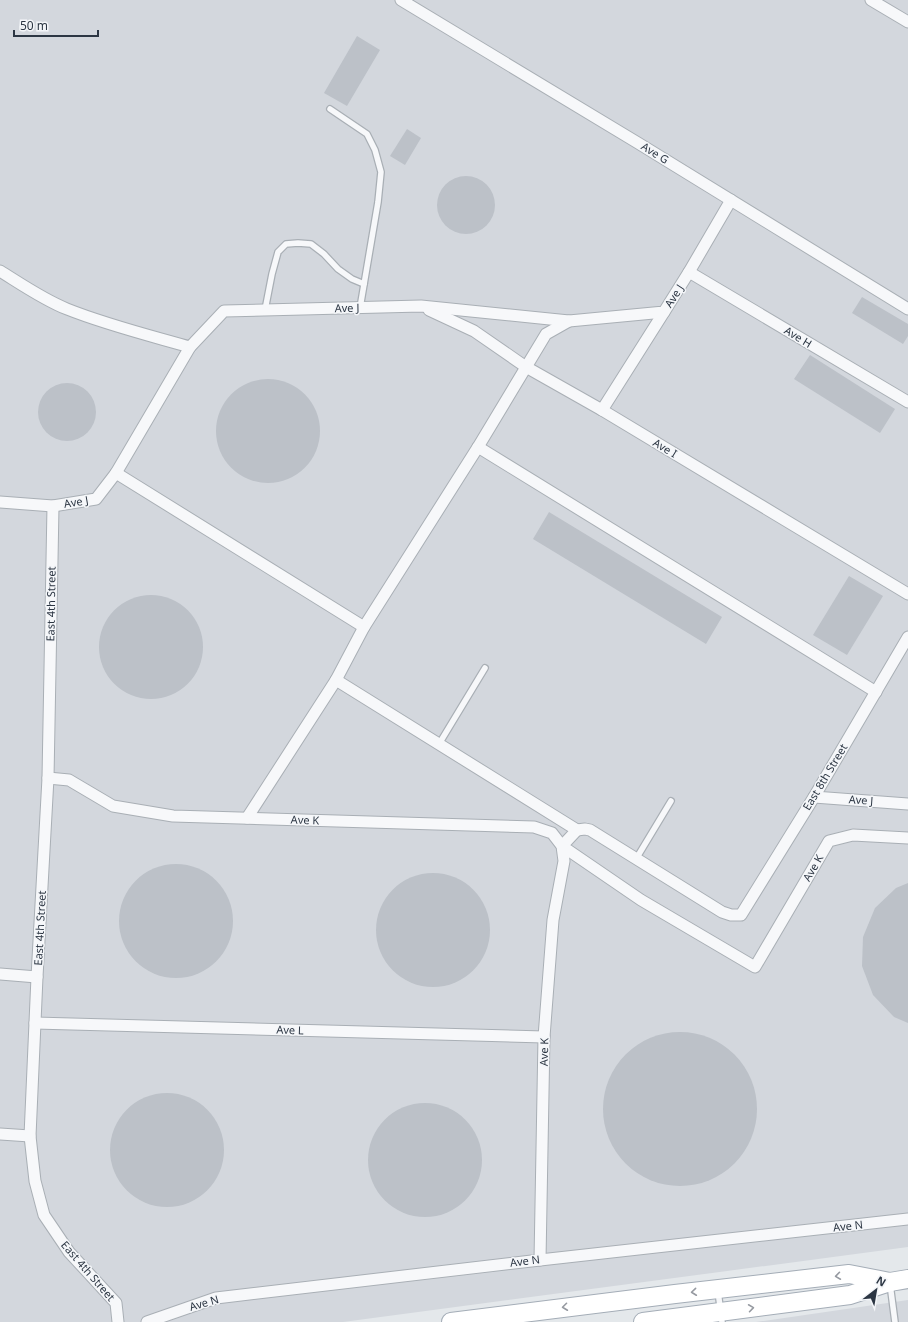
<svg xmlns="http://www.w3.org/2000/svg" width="908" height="1322" viewBox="0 0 908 1322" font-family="'Noto Sans',sans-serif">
<rect width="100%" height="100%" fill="#e4e8eb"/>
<g fill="#d3d7dd">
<polygon points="0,0 908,0 908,1247 343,1322 0,1322"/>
<polygon points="908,1300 908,1322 756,1322"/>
</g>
<g fill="#bcc1c8">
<polygon points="357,36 380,50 347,106 324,93"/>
<polygon points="407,129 421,138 405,165 390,156"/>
<circle cx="466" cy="205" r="29"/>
<polygon points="862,297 908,324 908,336 903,344 852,313"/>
<polygon points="810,355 895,409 880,433 794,379"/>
<circle cx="268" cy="431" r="52"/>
<circle cx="67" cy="412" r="29"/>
<polygon points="549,512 722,617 706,644 533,539"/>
<polygon points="849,576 883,596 847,655 813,635"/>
<circle cx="151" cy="647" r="52"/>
<circle cx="176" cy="921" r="57"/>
<circle cx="433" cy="930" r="57"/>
<polygon points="908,883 908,1023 894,1017 873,995 862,966 863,937 875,908 896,888"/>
<circle cx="680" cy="1109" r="77"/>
<circle cx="167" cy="1150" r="57"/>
<circle cx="425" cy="1160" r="57"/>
</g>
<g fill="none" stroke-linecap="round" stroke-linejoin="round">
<defs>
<g id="lane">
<polyline points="330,109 367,134 375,150 381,172 378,202 360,308"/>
<polyline points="265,310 272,274 278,252 286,244 298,243 311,244 324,254 338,269 352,279 364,284"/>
<polyline points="439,744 485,668"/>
<polyline points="636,859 671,801"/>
<polyline points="890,1284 895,1322"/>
<polyline points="718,1291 722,1322"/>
</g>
<g id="street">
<polyline points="401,0 638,143 908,309"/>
<polyline points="871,0 908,22"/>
<path d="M0,271C21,284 44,300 67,309C107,325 148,335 190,347"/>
<polyline points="689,272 908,402"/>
<polyline points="429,310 474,331 526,367 602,410 908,594"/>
<polyline points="602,410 664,312"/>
<polyline points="478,447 876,692"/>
<polyline points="116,473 364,627"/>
<polyline points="0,502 53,506 96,499 116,473 190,347 224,311 421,306 569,321 664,312 689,272 731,200"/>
<polyline points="53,506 48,778 37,977 30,1136 35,1181 44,1215 69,1252 116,1303 118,1322"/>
<polyline points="336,680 577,830 562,846 641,900 755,967 829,841 853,835 908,838"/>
<polyline points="48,778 69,780 113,806 173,816 534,827 552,833 562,846 564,861 553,920 544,1037 540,1260"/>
<polyline points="814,797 908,804"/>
<polyline points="247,818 336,680 364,627 478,447 546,334 569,321"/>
<polyline points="577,830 585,829 590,830 722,912 731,915 741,915 814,797 908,637"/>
<polyline points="0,974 37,977"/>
<polyline points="35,1023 544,1037"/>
<polyline points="0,1134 30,1136"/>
<polyline points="147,1322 216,1298 540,1260 908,1219"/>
</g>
<g id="primary">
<polyline points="451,1322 675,1294 849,1274 890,1282"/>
<polyline points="643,1322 850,1295 890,1282 908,1279"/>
</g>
</defs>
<use href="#lane" stroke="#a9afb5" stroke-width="8"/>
<use href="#street" stroke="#a9afb5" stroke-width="13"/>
<use href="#primary" stroke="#a4adb7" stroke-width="20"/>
<use href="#lane" stroke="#f7f8fa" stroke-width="5.5"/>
<use href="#street" stroke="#f7f8fa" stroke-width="11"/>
<use href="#primary" stroke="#fff" stroke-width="18"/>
</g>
<defs><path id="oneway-chevron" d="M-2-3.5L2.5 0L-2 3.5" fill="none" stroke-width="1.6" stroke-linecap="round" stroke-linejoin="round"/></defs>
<g stroke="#969aa1">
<use href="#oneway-chevron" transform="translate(838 1276) rotate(172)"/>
<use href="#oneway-chevron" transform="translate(694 1292) rotate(174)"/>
<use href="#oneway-chevron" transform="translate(565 1307) rotate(173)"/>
<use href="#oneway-chevron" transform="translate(751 1308) rotate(-8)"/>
</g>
<g text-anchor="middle" stroke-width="3" stroke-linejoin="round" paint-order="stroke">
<g font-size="11" fill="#2c3643" stroke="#f4f6f9">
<text transform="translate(655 153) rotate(32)" y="4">Ave G</text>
<text transform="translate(674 296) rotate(-57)" y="4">Ave J</text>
<text transform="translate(347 308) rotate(-1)" y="4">Ave J</text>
<text transform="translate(798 337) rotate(31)" y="4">Ave H</text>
<text transform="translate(665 448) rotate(31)" y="4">Ave I</text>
<text transform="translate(76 502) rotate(-10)" y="4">Ave J</text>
<text transform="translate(51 604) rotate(-89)" y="4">East 4th Street</text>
<text transform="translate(825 777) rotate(-59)" y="4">East 8th Street</text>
<text transform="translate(861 800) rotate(4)" y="4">Ave J</text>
<text transform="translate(305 820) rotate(2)" y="4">Ave K</text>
<text transform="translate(813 868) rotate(-60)" y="4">Ave K</text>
<text transform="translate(40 928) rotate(-87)" y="4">East 4th Street</text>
<text transform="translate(290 1030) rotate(2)" y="4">Ave L</text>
<text transform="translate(544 1052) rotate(-89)" y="4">Ave K</text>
<text transform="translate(848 1226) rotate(-6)" y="4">Ave N</text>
<text transform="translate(525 1261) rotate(-7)" y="4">Ave N</text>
<text transform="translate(88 1271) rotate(49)" y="4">East 4th Street</text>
<text transform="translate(204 1303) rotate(-16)" y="4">Ave N</text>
</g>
</g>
<g transform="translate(876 1290) rotate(31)" stroke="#f4f6f9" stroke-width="3" paint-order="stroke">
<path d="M0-3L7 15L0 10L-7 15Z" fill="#2c3643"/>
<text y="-6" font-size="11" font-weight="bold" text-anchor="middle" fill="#2c3643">N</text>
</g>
<path d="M14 30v6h84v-6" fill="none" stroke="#2c3643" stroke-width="2"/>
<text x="20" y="30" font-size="12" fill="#2c3643" stroke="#f4f6f9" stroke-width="3" paint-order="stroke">50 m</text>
</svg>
